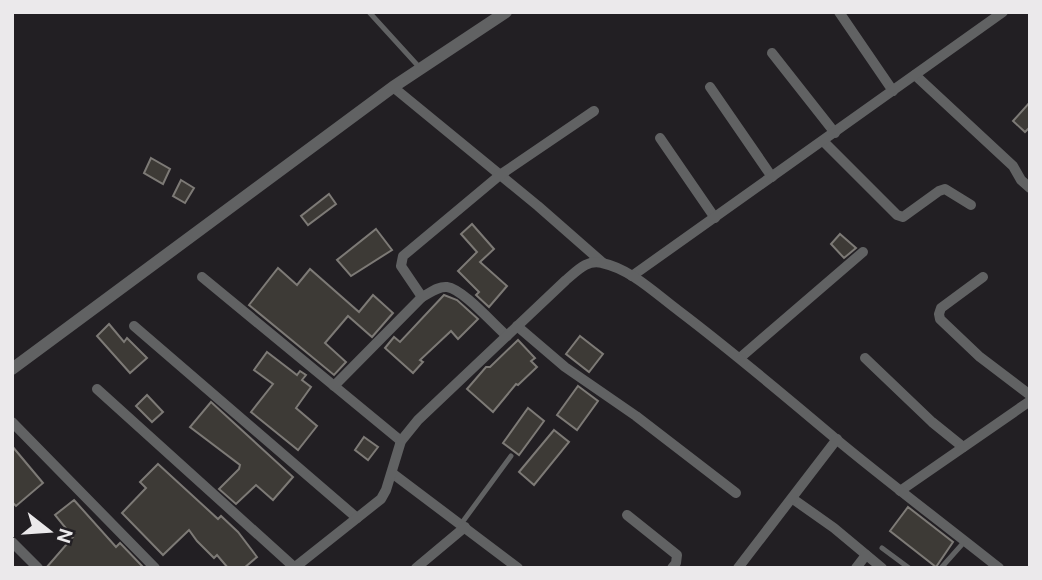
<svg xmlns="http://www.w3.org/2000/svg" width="1042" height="580" viewBox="0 0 1042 580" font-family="'DM Sans',sans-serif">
<rect width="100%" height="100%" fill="#221f23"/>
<g fill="#3d3a36" stroke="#7d7a76" stroke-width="2">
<polygon points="1030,102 1030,127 1025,132 1013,121"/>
<polygon points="151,158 170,169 163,184 144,173"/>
<polygon points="181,180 194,188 185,203 173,196"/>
<polygon points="329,194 336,204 308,225 301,216"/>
<polygon points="472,224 494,249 480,262 507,286 489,307 476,295 479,292 458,271 477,252 461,234"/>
<polygon points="376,229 392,250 351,276 337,260"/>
<polygon points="840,234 856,248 844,258 831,244"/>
<polygon points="278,268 297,285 310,269 359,312 373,295 393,313 372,337 348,316 325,343 346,362 334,375 249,305"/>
<polygon points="444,295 457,300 478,319 458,339 451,331 420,360 423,362 413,373 385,348 394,337 400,342"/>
<polygon points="109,324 124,342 127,338 147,358 130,373 97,336"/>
<polygon points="580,336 603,354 589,372 566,354"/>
<polygon points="518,340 535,358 531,361 537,367 518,385 516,384 493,412 467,389 486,367 490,367"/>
<polygon points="267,352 297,375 300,371 306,375 302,380 311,387 296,408 317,426 298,450 251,412 273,384 254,370"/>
<polygon points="578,386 598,401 577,430 557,415"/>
<polygon points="147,395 163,412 152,422 136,406"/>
<polygon points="211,402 293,477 273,500 256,485 236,504 219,489 239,469 240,465 190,427"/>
<polygon points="528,408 544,421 519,455 503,443"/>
<polygon points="554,430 569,442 534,485 519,472"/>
<polygon points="364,437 378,447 368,460 355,450"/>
<polygon points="12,446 43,483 16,506 12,502"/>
<polygon points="158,464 218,519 221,516 238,532 257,557 244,568 228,568 217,555 214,558 197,541 189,530 163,555 122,513 146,488 140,482"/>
<polygon points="74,500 116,547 120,543 144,568 46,568 73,537 55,515"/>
<polygon points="908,507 953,542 936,567 890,531"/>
</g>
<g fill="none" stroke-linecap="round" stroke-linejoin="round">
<g stroke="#616263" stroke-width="5">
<polyline points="369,12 420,68"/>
<polyline points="461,524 511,456"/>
<polyline points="882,548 909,568"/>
<polyline points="941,568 965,541"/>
</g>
<g stroke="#616263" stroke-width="10">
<polyline points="839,12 893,91"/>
<polyline points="772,53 835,133"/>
<polyline points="915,75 1013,166 1021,180 1030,188"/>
<polyline points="393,87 538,206 603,263"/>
<polyline points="710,87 772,177"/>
<polyline points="660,138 715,218"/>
<polyline points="823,141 897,215 903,217 939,191 945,189 971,205"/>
<polyline points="632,276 1003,12"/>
<polyline points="202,277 401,441"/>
<polyline points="983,277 941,308 939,314 940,319 980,357 1030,395"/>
<polyline points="422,297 401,266 403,256 500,175 594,111"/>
<polyline points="134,326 357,518"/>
<polyline points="517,326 565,367 636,416 736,493"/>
<polyline points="741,357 863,252"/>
<polyline points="865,358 932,422 963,447"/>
<path d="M334,386L422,297C430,293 438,286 447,287C463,289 494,325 507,336"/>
<polyline points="97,389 294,567"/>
<polyline points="12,422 155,568"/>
<polyline points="392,473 518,568"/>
<polyline points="900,491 1030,401"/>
<polyline points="793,499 834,528 882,568"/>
<polyline points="627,515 677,555 676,563 672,568"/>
<polyline points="12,542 38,568"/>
<path d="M294,568L381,499L386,490L401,441L418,420L566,280C577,271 587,259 602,263C631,269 656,294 679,311C733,352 784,395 836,439C889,483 945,525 999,568"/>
<polyline points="416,568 465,527"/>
<polyline points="738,568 837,439"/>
<polyline points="856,568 866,555"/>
</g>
<polyline stroke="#616263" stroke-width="12" points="12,369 393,87 506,12"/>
</g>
<rect width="1042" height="580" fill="none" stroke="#ebe9eb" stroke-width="28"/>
<g transform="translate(49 531) rotate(107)" stroke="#221f23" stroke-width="5" paint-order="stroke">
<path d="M0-5L12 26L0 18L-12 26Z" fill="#ebe9eb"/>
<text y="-10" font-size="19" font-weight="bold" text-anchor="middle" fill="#ebe9eb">N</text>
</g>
</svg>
